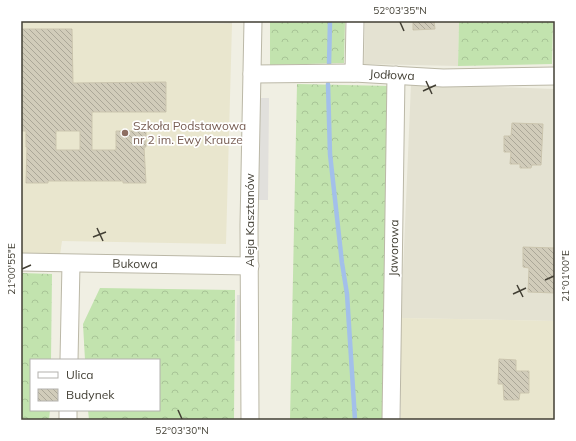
<svg xmlns="http://www.w3.org/2000/svg" width="576" height="441" viewBox="0 0 576 441" font-family="Mulish,sans-serif">
<defs>
<pattern id="forest-crowns" width="20" height="18" patternUnits="userSpaceOnUse"><rect width="20" height="18" fill="#c2e3ae"/><path d="M2 6a3 3 0 1 1 6 0M12 15a3 3 0 1 1 6 0" fill="none" stroke="#a8c496"/></pattern>
<pattern id="building-back-hatch" width="6" height="6" patternUnits="userSpaceOnUse"><rect width="6" height="6" fill="#d1ccba"/><path d="M-1 5l2 2M0 0l6 6M5-1l2 2" fill="none" stroke="#aba798"/></pattern>
</defs>
<rect width="100%" height="100%" fill="#f0efe3"/>
<g fill="#e4e2d2">
<polygon points="115,21 232,21 232,24"/>
<polygon points="365,21 459,21 458,66 364,64"/>
<polygon points="411,84 555,89 555,321 401,318"/>
</g>
<g fill="#e9e6ce">
<polygon points="21,21 110,21 232,24 226,244 62,241 60,255 21,253"/>
<polygon points="401,318 555,321 555,420 401,420"/>
</g>
<g fill="url(#forest-crowns)">
<polygon points="270,21 345,21 344,63 270,65"/>
<polygon points="459,21 553,21 552,64 458,66"/>
<polygon points="297,84 390,86 383,420 290,420"/>
<polygon points="21,273 52,274 51,360 31,360 31,410 50,410 49,420 21,420"/>
<polygon points="100,288 235,290 234,420 89,420 88,410 159,410 159,360 85,360 83,324"/>
</g>
<g fill="#e1e0dc">
<polygon points="259,98 269,98 268,200 258,200"/>
<polygon points="237,295 242,295 242,341 236,341"/>
</g>
<g fill="none" stroke-linecap="round" stroke-linejoin="round">
<g stroke="#a3c0ea" stroke-width="4.5">
<polyline points="329,65 330,21"/>
<polyline points="328,84 330,154 342,263 347,294 355,420"/>
</g>
</g>
<g fill="url(#building-back-hatch)" stroke="#cbc5ae" fill-rule="evenodd">
<polygon points="413,21 434,21 435,29 413,30"/>
<path d="M21,29H72L73,83L166,82V112H92V150H116V131H146V147H144L146,183H123V181H48V183H26L27,147H26V131H21ZM56,131H80V150H56Z"/>
<polygon points="512,123 543,124 541,165 532,165 531,168 520,168 520,164 510,164 511,152 504,152 504,136 511,136"/>
<polygon points="523,247 555,248 555,293 528,292 529,268 523,267"/>
<polygon points="499,359 516,360 516,371 529,371 529,393 520,393 519,400 504,400 503,384 498,384"/>
</g>
<g fill="none" stroke-linecap="round" stroke-linejoin="round">
<defs>
<g id="street">
<polyline points="354,73 355,21"/>
<polyline points="252,74 354,73 443,78 555,76"/>
<polyline points="21,262 250,266"/>
<polyline points="69,360 71,264"/>
<polyline points="68,420 68,410"/>
<polyline points="250,420 249,225 253,21"/>
<polyline points="391,420 396,75"/>
</g>
</defs>
<use href="#street" stroke="#bbb8a7" stroke-width="19"/>
<use href="#street" stroke="#fff" stroke-width="17"/>
</g>
<path fill="none" stroke="#423f34" stroke-width="1.5" d="M400,22L404,31M426,81L432,94M423,91L436,85M97,228L103,241M93,237L106,232M22,269L31,265M545,280L554,276M517,285L523,297M513,294L526,288M178,410L182,419"/>
<circle fill="#8d6e63" stroke="#fff" stroke-width="1.5" cx="125" cy="133" r="4"/>
<g text-anchor="middle" stroke-width="3.5" stroke-linejoin="round" paint-order="stroke">
<g font-size="12" fill="#423f34" stroke="#fff">
<text transform="translate(392 75) rotate(3)" y="4">Jodłowa</text>
<text transform="translate(250 220) rotate(-90)" y="4">Aleja Kasztanów</text>
<text transform="translate(394 248) rotate(-89)" y="4">Jaworowa</text>
<text transform="translate(135 264) rotate(1)" y="4">Bukowa</text>
</g>
<g font-size="12" fill="#785e54" stroke="#fff" text-anchor="start">
<text x="133" y="130">Szkoła Podstawowa<tspan x="133" dy="14">nr 2 im. Ewy Krauze</tspan></text>
</g>
</g>
<rect width="576" height="441" fill="none" stroke="#ffffff" stroke-width="44"/>
<rect x="30" y="359" width="130" height="52" fill="#ffffff" stroke="#b3b2ae"/>
<rect x="38" y="372" width="20" height="6" fill="#ffffff" stroke="#b3b2ae"/>
<text x="66" y="379" font-size="12" fill="#423f34">Ulica</text>
<rect x="38" y="389" width="20" height="12" fill="url(#building-back-hatch)" stroke="#b3b2ae"/>
<text x="66" y="399" font-size="12" fill="#423f34">Budynek</text>
<rect x="22" y="22" width="532" height="397" fill="none" stroke="#423f34" stroke-width="1.5"/>
<g font-size="10" text-anchor="middle" fill="#423f34">
<text x="400" y="14">52°03'35"N</text>
<text transform="translate(11 269) rotate(-90)" y="4">21°00'55"E</text>
<text transform="translate(565 276) rotate(-90)" y="4">21°01'00"E</text>
<text x="182" y="434">52°03'30"N</text>
</g>
</svg>
